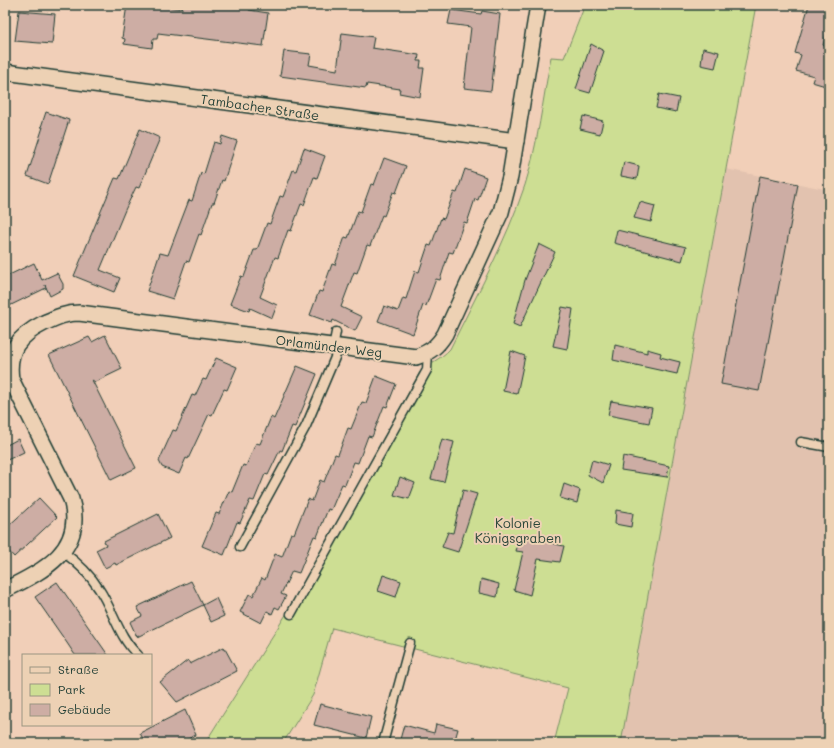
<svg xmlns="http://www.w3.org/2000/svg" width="834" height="748" viewBox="0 0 834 748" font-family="Mali,sans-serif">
<rect width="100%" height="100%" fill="#f1cfb8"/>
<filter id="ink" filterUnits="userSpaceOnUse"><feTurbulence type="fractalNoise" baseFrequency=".025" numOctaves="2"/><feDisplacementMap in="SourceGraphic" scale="8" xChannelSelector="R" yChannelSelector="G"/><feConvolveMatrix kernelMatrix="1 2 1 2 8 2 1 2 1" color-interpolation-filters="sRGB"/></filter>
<g filter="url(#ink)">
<polygon fill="#e2c2af" points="726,169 829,190 829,743 621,743"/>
<path fill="#cdde93" stroke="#768e64" d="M585,5H756L621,743H554L568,688L332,628L313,695L283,743H205L287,613L420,372C429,363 441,359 450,349C476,296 506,242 525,185C538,144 543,99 551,57L564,58Z"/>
<g fill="#cdada4" stroke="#1f3d34">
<polygon points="127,5 154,5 182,9 183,5 250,5 249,10 268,13 263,46 158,33 157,39 153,39 152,48 124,44 125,39 122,38"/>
<polygon points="809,5 829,5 829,24 823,45 829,47 829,87 812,82 814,76 796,71 801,55 795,53"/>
<polygon points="451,10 481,14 482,11 500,14 491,91 464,88 471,27 448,24"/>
<polygon points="19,11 55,14 52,44 15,41"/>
<polygon points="342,33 374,37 372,48 419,55 418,61 421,61 420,68 424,68 420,97 399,93 400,89 367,84 366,88 280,76 284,51 311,54 309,65 337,70"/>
<polygon points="591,44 604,51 590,93 576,89"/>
<polygon points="703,48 719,52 715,68 701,65"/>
<polygon points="659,94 679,98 676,112 656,108"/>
<polygon points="46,112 69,120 48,184 27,176 43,127 41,127"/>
<polygon points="583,116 603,121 600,134 580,129"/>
<polygon points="140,129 160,138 139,188 136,187 125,210 100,270 120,278 114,292 74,276 101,211 115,178 119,179"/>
<polygon points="222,136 237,141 224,181 222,180 214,203 212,203 201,235 199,234 189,262 186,261 173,299 147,291 160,253 168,255 189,200 192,201 201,173 204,174 214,142 220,144"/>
<polygon points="304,148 325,156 317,178 314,177 304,205 301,204 291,231 288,230 278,258 275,257 260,297 277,305 272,318 250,308 249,311 230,304 241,276 244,277 254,250 257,250 267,223 270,224 280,196 283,197 293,170 296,171"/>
<polygon points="384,158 406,166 396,193 393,192 384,216 382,215 370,246 367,245 357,273 354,272 341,307 362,317 355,331 333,320 332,323 310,315 319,291 322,292 332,264 335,265 345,237 348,238 358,211 361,212 371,184 374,185"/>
<polygon points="624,162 639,166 637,179 621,176"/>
<polygon points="465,169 486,177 478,200 475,199 467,223 464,222 453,253 449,252 440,280 436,279 426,306 423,305 413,334 378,321 384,306 398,311 403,298 406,299 415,271 419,272 428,245 431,246 441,218 444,219 454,192 457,193"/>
<polygon points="760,176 798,184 759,391 721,384"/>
<polygon points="640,202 655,206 651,222 634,218"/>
<polygon points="617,230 686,247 682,261 614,243"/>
<polygon points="539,244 555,252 520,327 513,324 525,280"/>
<polygon points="34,263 42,280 57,273 63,284 63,289 50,296 45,285 46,288 5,308 5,277"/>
<polygon points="562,307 573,309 567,349 553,346"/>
<polygon points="105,335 122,369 95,382 92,380 136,468 111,480 49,355 89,337 92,342"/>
<polygon points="615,345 647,353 647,349 661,353 660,357 680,362 677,374 613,360"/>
<polygon points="511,351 525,356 517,394 503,391"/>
<polygon points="216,358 237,367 227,390 224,389 212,415 209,414 188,459 186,458 179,474 162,467 159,461 173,430 176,431 192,395 195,396 203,379 206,380"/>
<polygon points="297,366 317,374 295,427 292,426 282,451 280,450 268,475 265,474 254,501 250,500 240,523 237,522 224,555 202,546 216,513 219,514 229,491 232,492 243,465 246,466 256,443 260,444 271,417 274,419"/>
<polygon points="376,376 396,384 387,407 384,406 372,437 368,436 358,463 354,462 345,485 342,484 331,510 328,509 317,537 314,536 299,573 292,571 281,594 286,596 279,609 275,607 272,614 267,611 261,623 240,612 249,594 253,596 262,578 265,580 275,554 282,557 291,533 294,534 308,499 312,501 320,480 324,482 335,454 338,455 348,428 351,429 362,402 366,403"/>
<polygon points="611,401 652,408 649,423 608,415"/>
<polygon points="18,439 24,452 5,461 5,446"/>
<polygon points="442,439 454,442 444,482 431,479"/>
<polygon points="623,456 669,466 667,477 621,470"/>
<polygon points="592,460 609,465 603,483 588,475"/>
<polygon points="400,477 415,483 409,499 394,495"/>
<polygon points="564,484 580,490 577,503 560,498"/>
<polygon points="463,490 477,494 458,552 442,547 448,532 453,533"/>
<polygon points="39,498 57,517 14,557 5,547 5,529"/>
<polygon points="616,510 633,513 631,527 615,524"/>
<polygon points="158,514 170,538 116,565 115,563 105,568 96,550 106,545 104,541"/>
<polygon points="520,536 564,546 560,562 538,559 530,595 514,590 523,552 516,551"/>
<polygon points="383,575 401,581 396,597 378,591"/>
<polygon points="481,579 499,584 497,597 479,593"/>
<polygon points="191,581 203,605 137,637 130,622 142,616 137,607"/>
<polygon points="57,582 73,605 108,655 75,655 67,643 35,597"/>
<polygon points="216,598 224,616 211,622 203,605"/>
<polygon points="224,647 237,671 177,702 160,682 188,660 190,664"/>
<polygon points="320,704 371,717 366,738 314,725"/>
<polygon points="185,710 196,735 180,743 145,743 140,733"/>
<polygon points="436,724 458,729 454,743 399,743 404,725 434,733"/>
</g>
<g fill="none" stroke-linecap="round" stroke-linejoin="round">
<defs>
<g id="lane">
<polyline points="333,347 336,332"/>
<polyline points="801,442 829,447"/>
<polyline points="240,547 306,426 339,348"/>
<path d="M63,552C77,562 89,573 99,589C113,610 119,638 138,655"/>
<polyline points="291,614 427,370 428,352"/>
<polyline points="383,743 410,643"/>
</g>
<g id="street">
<polyline points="5,72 516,141"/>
<path d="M5,590C43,571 86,550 71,499L11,379C7,351 18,336 44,323C55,318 65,313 79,313L416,357C430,352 437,347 445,334L501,212L510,177L538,5"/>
</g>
</defs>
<use href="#lane" stroke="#1f3d34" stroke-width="11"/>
<use href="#street" stroke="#1f3d34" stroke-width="18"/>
<use href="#lane" stroke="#edd1b4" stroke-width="8"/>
<use href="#street" stroke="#edd1b4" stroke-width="15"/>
</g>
</g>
<g text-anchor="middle" stroke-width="4" stroke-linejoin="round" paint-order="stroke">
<g font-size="13" fill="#1f3d34" stroke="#edd1b4">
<text transform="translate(260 107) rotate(8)" y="5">Tambacher Straße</text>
<text transform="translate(329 346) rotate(7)" y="5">Orlamünder Weg</text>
</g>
<g font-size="13" fill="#284539" stroke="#edd1b4">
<text x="518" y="528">Kolonie<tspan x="518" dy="15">Königsgraben</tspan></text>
</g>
</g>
<rect width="834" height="748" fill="none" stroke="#edd1b4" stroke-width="20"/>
<rect x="10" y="10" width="814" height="728" fill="none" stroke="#1f3d34" stroke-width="1.5" filter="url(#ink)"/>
<rect x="22" y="654" width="130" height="72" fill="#edd1b4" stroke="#9b9681"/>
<rect x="30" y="667" width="20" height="6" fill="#edd1b4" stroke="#9b9681"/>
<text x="58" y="674" font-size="12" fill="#1f3d34">Straße</text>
<rect x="30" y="684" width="20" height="12" fill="#cdde93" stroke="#9b9681"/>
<text x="58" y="694" font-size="12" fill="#1f3d34">Park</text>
<rect x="30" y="704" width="20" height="12" fill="#cdada4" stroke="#9b9681"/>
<text x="58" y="714" font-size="12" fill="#1f3d34">Gebäude</text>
</svg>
